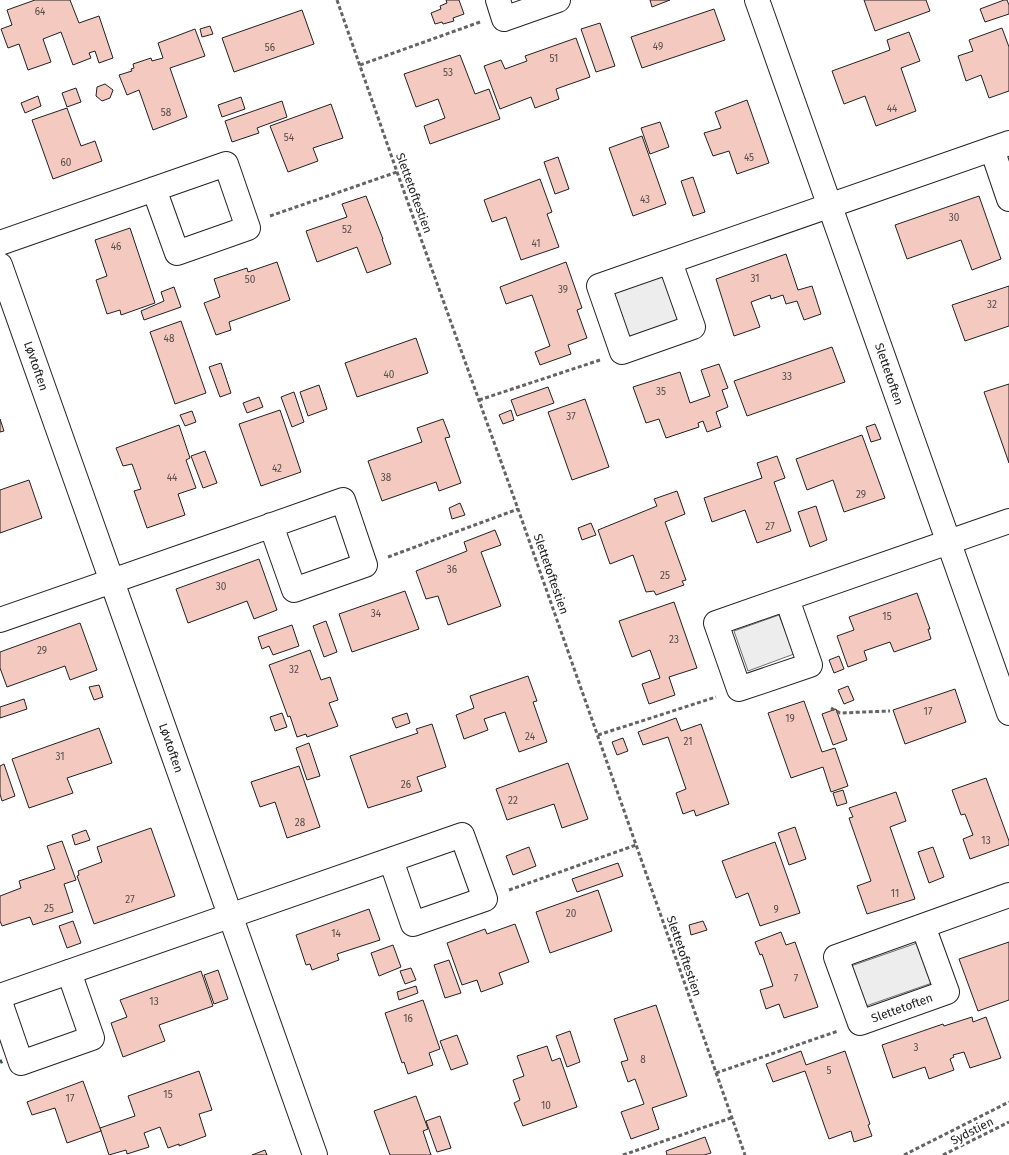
<svg xmlns="http://www.w3.org/2000/svg" width="1009" height="1155" viewBox="0 0 1009 1155" font-family="'Fira Sans',sans-serif">
<rect width="100%" height="100%" fill="#fff"/>
<g fill="#ededed" stroke="#6f6f6f">
<polygon points="673,250 703,332 619,362 590,280"/>
<polygon points="779,615 794,654 748,671 734,631"/>
<polygon points="917,943 932,983 866,1006 851,966"/>
</g>
<g fill="#f3c9c0" stroke="#222">
<polygon points="35,0 70,0 79,23 99,16 113,58 99,63 95,51 89,53 91,58 73,65 61,32 43,39 51,62 28,70 19,44 8,48 1,29 12,25 7,10"/>
<polygon points="446,0 459,0 464,14 453,18 454,21 443,24 442,22 435,24 431,13 441,9 440,6 447,3"/>
<polygon points="650,0 670,0 652,7"/>
<polygon points="864,0 926,0 930,11 875,31"/>
<polygon points="1004,0 1007,0 1009,5 1009,14 985,22 980,9"/>
<polygon points="714,9 725,40 642,68 631,37"/>
<polygon points="302,10 314,44 234,72 222,38"/>
<polygon points="600,23 615,66 596,72 581,29"/>
<polygon points="210,26 213,34 202,37 200,29"/>
<polygon points="1002,28 1009,47 1009,91 989,98 981,75 966,81 958,56 973,51 969,40"/>
<polygon points="195,29 205,56 170,68 187,117 153,130 139,90 127,95 119,75 132,71 131,69 134,68 133,64 151,58 152,61 163,58 158,43"/>
<polygon points="909,32 920,61 901,68 916,111 876,126 865,96 844,104 832,71 890,50 887,40"/>
<polygon points="576,38 590,77 556,89 559,99 535,108 531,97 500,109 484,66 501,60 505,69 527,61 525,56"/>
<polygon points="460,55 475,94 489,89 500,119 430,144 424,126 445,118 438,99 416,107 404,74"/>
<polygon points="105,84 113,90 110,98 102,101 96,96 97,87"/>
<polygon points="76,88 81,102 67,107 62,93"/>
<polygon points="38,96 41,106 25,113 21,103"/>
<polygon points="241,97 245,109 222,117 218,105"/>
<polygon points="747,100 769,163 737,174 729,151 713,156 704,133 721,128 715,112"/>
<polygon points="282,101 287,117 257,128 259,133 232,142 225,121"/>
<polygon points="331,104 343,138 313,148 318,161 288,172 270,126"/>
<polygon points="67,108 81,146 95,141 102,161 53,179 32,120"/>
<polygon points="660,122 669,147 650,154 641,128"/>
<polygon points="642,136 666,204 633,216 609,148"/>
<polygon points="558,157 569,189 555,194 544,162"/>
<polygon points="693,177 705,212 693,216 681,181"/>
<polygon points="540,179 552,212 547,214 559,247 521,260 506,217 492,222 484,200"/>
<polygon points="366,196 383,239 382,239 391,264 367,273 357,247 317,262 306,231 347,217 342,204"/>
<polygon points="979,196 1001,259 972,270 961,240 907,259 895,225"/>
<polygon points="130,228 155,303 121,315 120,310 107,314 96,280 107,276 95,240"/>
<polygon points="786,254 798,290 812,286 821,314 804,320 797,301 786,304 783,295 771,299 770,295 751,302 760,327 734,336 716,279"/>
<polygon points="277,262 290,300 229,322 231,330 216,335 204,303 220,297 214,279 247,268 248,272"/>
<polygon points="566,262 582,308 577,310 587,338 568,345 571,354 540,365 535,352 550,346 532,295 506,304 500,287"/>
<polygon points="1009,286 1009,326 965,341 952,305"/>
<polygon points="174,287 181,307 144,320 141,311 164,301 161,292"/>
<polygon points="181,321 206,393 175,404 150,332"/>
<polygon points="416,338 428,373 357,397 345,363"/>
<polygon points="832,347 845,382 747,416 734,381"/>
<polygon points="221,363 231,393 220,397 209,367"/>
<polygon points="719,364 728,388 722,390 728,407 716,412 721,427 707,432 703,421 698,423 699,427 666,438 659,419 646,423 633,387 680,372 690,403 710,396 701,370"/>
<polygon points="1009,384 1009,463 984,392"/>
<polygon points="319,385 327,409 308,416 300,392"/>
<polygon points="548,387 554,403 517,416 511,400"/>
<polygon points="294,392 304,422 292,427 281,397"/>
<polygon points="259,397 263,407 247,413 243,403"/>
<polygon points="585,399 609,467 572,480 548,412"/>
<polygon points="280,410 301,472 261,486 239,424"/>
<polygon points="511,410 514,420 503,424 499,415"/>
<polygon points="192,411 196,422 185,426 180,415"/>
<polygon points="0,419 4,431 0,432"/>
<polygon points="443,419 450,437 445,438 461,483 439,491 436,482 382,501 368,461 422,442 417,428"/>
<polygon points="875,424 881,439 871,442 866,427"/>
<polygon points="179,425 190,458 186,460 196,488 178,494 185,515 147,528 134,491 141,489 132,464 123,466 116,448"/>
<polygon points="862,435 885,498 844,512 833,480 807,490 796,459"/>
<polygon points="205,451 217,483 203,488 191,456"/>
<polygon points="777,456 785,478 774,482 791,531 757,543 745,510 712,522 704,498 762,478 757,463"/>
<polygon points="29,480 42,518 0,533 0,490"/>
<polygon points="677,491 685,514 665,522 686,580 682,581 684,585 656,595 654,591 646,592 633,555 610,564 598,530 657,506 654,499"/>
<polygon points="460,503 465,515 452,519 449,508"/>
<polygon points="816,506 827,540 810,547 798,512"/>
<polygon points="591,523 596,535 582,540 578,528"/>
<polygon points="495,530 501,545 481,552 501,606 448,625 438,596 426,599 416,571 467,551 464,542"/>
<polygon points="259,559 277,610 254,619 247,601 188,623 176,589"/>
<polygon points="405,591 419,629 352,652 339,614"/>
<polygon points="917,593 930,629 928,629 931,639 894,652 890,642 864,651 867,660 848,667 837,636 854,630 849,617"/>
<polygon points="674,602 697,668 669,677 675,695 649,704 642,684 660,678 650,650 632,657 619,621"/>
<polygon points="326,621 337,652 324,657 313,626"/>
<polygon points="80,623 97,670 70,680 65,666 7,687 0,668 0,652"/>
<polygon points="292,625 299,646 273,655 269,646 262,649 258,637"/>
<polygon points="310,650 321,680 330,677 338,700 329,703 338,726 307,737 306,734 297,737 290,716 288,717 269,665"/>
<polygon points="839,656 844,669 834,673 829,660"/>
<polygon points="528,676 537,701 533,702 547,742 519,752 505,712 484,719 488,730 464,739 456,715 474,708 470,696"/>
<polygon points="99,685 103,697 94,700 89,687"/>
<polygon points="848,686 854,700 844,704 838,690"/>
<polygon points="955,689 966,722 905,744 893,710"/>
<polygon points="24,699 27,709 0,718 0,707"/>
<polygon points="804,701 822,752 835,748 848,786 831,792 823,767 791,778 768,713"/>
<polygon points="836,709 847,740 833,745 822,714"/>
<polygon points="282,713 287,727 275,731 270,717"/>
<polygon points="407,713 410,723 396,728 392,718"/>
<polygon points="676,718 681,731 701,724 729,804 696,816 694,810 683,814 676,793 686,789 668,737 643,745 638,732"/>
<polygon points="432,724 446,767 417,777 422,791 368,808 350,756 418,733 416,729"/>
<polygon points="99,728 112,763 67,778 73,793 29,808 12,759"/>
<polygon points="623,738 628,751 617,755 612,742"/>
<polygon points="309,743 320,776 307,780 296,748"/>
<polygon points="568,763 588,819 562,828 554,804 507,820 496,789"/>
<polygon points="4,764 15,796 2,801 0,794 0,766"/>
<polygon points="299,766 320,827 287,838 275,802 260,807 251,782"/>
<polygon points="986,778 1009,841 1009,845 970,859 963,839 973,835 965,814 961,815 952,790"/>
<polygon points="843,790 847,803 837,806 833,793"/>
<polygon points="896,792 906,821 890,827 915,899 867,914 857,886 871,881 849,818 853,817 849,808"/>
<polygon points="795,827 806,859 789,865 778,833"/>
<polygon points="151,828 175,896 94,924 77,876 79,875 78,871 102,862 97,847"/>
<polygon points="86,830 90,840 75,845 72,835"/>
<polygon points="62,841 76,880 64,884 73,912 33,925 30,917 2,926 0,921 0,896 21,888 19,881 55,869 47,846"/>
<polygon points="775,842 800,913 760,926 748,893 736,898 722,861"/>
<polygon points="529,847 536,866 513,875 506,856"/>
<polygon points="933,847 944,877 929,883 918,852"/>
<polygon points="618,863 623,876 577,892 572,879"/>
<polygon points="598,890 612,931 550,953 536,912"/>
<polygon points="369,909 380,940 337,954 339,960 312,970 310,964 306,965 296,935"/>
<polygon points="73,921 81,943 67,948 59,926"/>
<polygon points="703,921 707,930 691,935 689,925"/>
<polygon points="515,924 529,962 499,973 503,984 481,992 477,980 462,985 447,943 485,929 487,934"/>
<polygon points="781,932 786,945 795,942 818,1007 784,1018 779,1004 766,1009 760,990 773,986 762,954 760,955 755,942"/>
<polygon points="1009,942 1009,1000 978,1011 959,959"/>
<polygon points="393,945 401,967 379,976 371,953"/>
<polygon points="449,960 461,993 445,998 434,965"/>
<polygon points="411,968 416,980 405,984 400,971"/>
<polygon points="218,970 228,999 214,1004 204,975"/>
<polygon points="201,971 213,1006 159,1025 165,1041 123,1057 111,1023 127,1017 120,1000"/>
<polygon points="416,986 418,993 399,1000 397,992"/>
<polygon points="423,1000 440,1049 429,1053 433,1065 408,1074 404,1062 402,1063 385,1013"/>
<polygon points="656,1005 687,1096 652,1108 659,1129 631,1139 621,1112 644,1104 635,1079 628,1082 621,1062 628,1060 614,1019"/>
<polygon points="972,1017 973,1022 986,1017 1001,1058 970,1068 964,1052 953,1055 954,1057 950,1059 954,1070 929,1079 925,1067 893,1078 882,1045 943,1024 944,1026"/>
<polygon points="570,1031 580,1062 567,1067 556,1036"/>
<polygon points="457,1035 468,1064 451,1070 440,1041"/>
<polygon points="547,1046 552,1061 560,1058 577,1107 523,1126 514,1103 520,1100 513,1080 524,1076 517,1056"/>
<polygon points="801,1051 806,1065 845,1051 870,1124 868,1125 872,1136 854,1142 851,1131 829,1139 805,1071 773,1082 766,1064"/>
<polygon points="199,1071 212,1110 199,1114 206,1136 179,1146 179,1144 168,1148 160,1127 144,1133 149,1147 127,1154 126,1150 109,1155 100,1128 135,1116 128,1096"/>
<polygon points="83,1081 101,1131 67,1143 55,1108 32,1115 27,1102"/>
<polygon points="416,1096 428,1129 423,1131 431,1155 390,1155 374,1111"/>
<polygon points="440,1116 451,1148 437,1152 426,1121"/>
<polygon points="705,1137 711,1153 704,1155 667,1155 666,1151"/>
<polygon points="265,1150 267,1155 252,1155"/>
</g>
<g fill="none" stroke-linecap="round" stroke-linejoin="round">
<defs>
<g id="minor">
<polyline points="498,0 504,19 558,0"/>
<polyline points="757,0 1009,713"/>
<polyline points="992,149 1009,199"/>
<polyline points="0,243 226,164 248,228 177,253 154,189"/>
<polyline points="670,262 693,327 622,352 599,286 1009,143"/>
<polyline points="0,265 315,1155"/>
<polyline points="787,599 810,665 739,689 716,623 1009,521"/>
<path d="M0,620C114,580 229,541 343,500L365,565L294,590L271,525"/>
<polyline points="923,926 947,992 860,1023 836,957 1009,895"/>
<polyline points="0,996 462,835 485,899 413,924 391,860"/>
<polyline points="0,1002 21,1063 92,1038 69,972"/>
</g>
</defs>
<use href="#minor" stroke="#222" stroke-width="26"/>
<g stroke="#646464" stroke-width="3" stroke-dasharray="4 2.5" stroke-linecap="butt">
<polyline points="337,0 397,172 518,509 745,1155"/>
<polyline points="360,65 480,22"/>
<polyline points="270,216 397,172"/>
<polyline points="479,400 600,360"/>
<polyline points="388,557 518,509"/>
<polyline points="831,708 840,713 890,711"/>
<polyline points="598,735 716,697"/>
<polyline points="509,890 636,845"/>
<polyline points="716,1073 838,1031"/>
<polyline points="623,1155 731,1118"/>
<polyline points="904,1155 1009,1102"/>
<polyline points="943,1155 1009,1122"/>
</g>
<use href="#minor" stroke="#fff" stroke-width="24"/>
<polyline stroke="#2f5e38" stroke-width="4" stroke-dasharray="2.5 4" stroke-linecap="butt" points="0,1062 5,1060"/>
</g>
<g text-anchor="middle" stroke-width="4" stroke-linejoin="round" paint-order="stroke">
<g font-size="10" fill="#564c4a">
<text x="40" y="15">64</text>
<text x="658" y="50">49</text>
<text x="270" y="51">56</text>
<text x="554" y="62">51</text>
<text x="448" y="76">53</text>
<text x="892" y="112">44</text>
<text x="166" y="116">58</text>
<text x="289" y="141">54</text>
<text x="749" y="161">45</text>
<text x="66" y="166">60</text>
<text x="645" y="203">43</text>
<text x="954" y="221">30</text>
<text x="347" y="233">52</text>
<text x="536" y="247">41</text>
<text x="116" y="250">46</text>
<text x="755" y="282">31</text>
<text x="250" y="283">50</text>
<text x="563" y="293">39</text>
<text x="992" y="308">32</text>
<text x="169" y="342">48</text>
<text x="389" y="378">40</text>
<text x="787" y="380">33</text>
<text x="661" y="395">35</text>
<text x="571" y="420">37</text>
<text x="277" y="472">42</text>
<text x="172" y="481">44</text>
<text x="386" y="481">38</text>
<text x="861" y="498">29</text>
<text x="770" y="530">27</text>
<text x="452" y="573">36</text>
<text x="665" y="579">25</text>
<text x="221" y="590">30</text>
<text x="376" y="617">34</text>
<text x="887" y="620">15</text>
<text x="674" y="643">23</text>
<text x="42" y="654">29</text>
<text x="294" y="673">32</text>
<text x="928" y="715">17</text>
<text x="790" y="722">19</text>
<text x="530" y="740">24</text>
<text x="688" y="745">21</text>
<text x="60" y="760">31</text>
<text x="406" y="788">26</text>
<text x="513" y="804">22</text>
<text x="300" y="826">28</text>
<text x="986" y="844">13</text>
<text x="895" y="897">11</text>
<text x="130" y="903">27</text>
<text x="49" y="912">25</text>
<text x="776" y="913">9</text>
<text x="571" y="917">20</text>
<text x="336" y="937">14</text>
<text x="796" y="982">7</text>
<text x="154" y="1005">13</text>
<text x="408" y="1022">16</text>
<text x="916" y="1051">3</text>
<text x="643" y="1063">8</text>
<text x="829" y="1074">5</text>
<text x="168" y="1098">15</text>
<text x="70" y="1102">17</text>
<text x="546" y="1109">10</text>
</g>
<g font-size="12" fill="#222" stroke="#fff">
<text transform="translate(414 193) rotate(70)" y="4">Slettetoftestien</text>
<text transform="translate(36 366) rotate(71)" y="4">Løvtoften</text>
<text transform="translate(889 374) rotate(71)" y="4">Slettetoften</text>
<text transform="translate(551 574) rotate(71)" y="4">Slettetoftestien</text>
<text transform="translate(171 748) rotate(71)" y="4">Løvtoften</text>
<text transform="translate(684 956) rotate(71)" y="4">Slettetoftestien</text>
<text transform="translate(902 1008) rotate(-20)" y="4">Slettetoften</text>
<text transform="translate(972 1131) rotate(-27)" y="4">Sydstien</text>
</g>
</g>
</svg>
